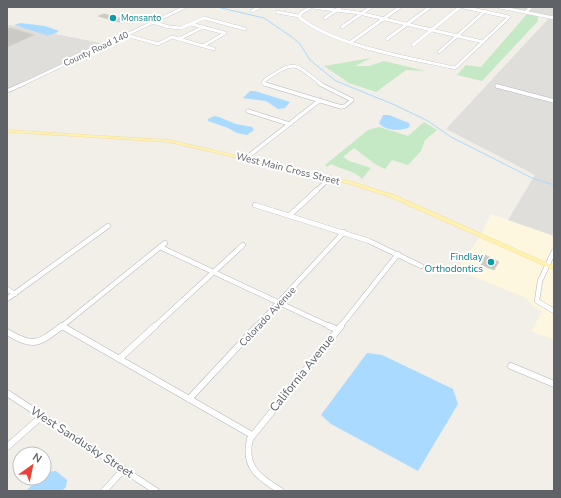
<svg xmlns="http://www.w3.org/2000/svg" width="561" height="498" viewBox="0 0 561 498" font-family="'Nunito Sans',sans-serif">
<rect width="100%" height="100%" fill="#f1efe8"/>
<polygon fill="#fef7e0" points="491,214 554,236 554,340 532,331 542,311 534,307 526,298 457,270 481,235"/>
<g fill="#e0deda">
<polygon points="498,7 554,7 554,236 508,220 535,175 446,129 549,18"/>
<polygon points="9,25 106,44 7,91 7,26"/>
</g>
<g fill="#c5e8c5">
<polygon points="527,14 538,17 538,21 482,81 457,75 466,65 481,67"/>
<polygon points="371,58 355,66 369,66 384,61 425,71 406,70 376,92 349,83 324,66"/>
<path d="M424,122L437,130L425,140L421,151L408,165L392,160L385,169L375,164L354,148L343,157L349,161L371,168L362,179C354,170 342,170 331,164L327,167L325,165L368,130L379,127L408,136Z"/>
</g>
<g fill="#aadaff">
<polygon points="20,23 45,26 59,31 56,33 46,36 46,35 14,25"/>
<polygon points="250,91 255,91 290,102 285,108 278,109 266,101 243,98"/>
<path d="M383,115H389L409,123L410,125L408,128C400,131 385,131 379,123Z"/>
<polygon points="214,116 219,117 236,124 252,127 254,130 247,135 237,133 228,128 208,121 208,119"/>
<polygon points="367,353 382,355 453,389 458,404 418,471 331,424 321,415"/>
<polygon points="56,471 67,480 66,487 62,491 26,491 39,478 44,478 44,474 48,472"/>
</g>
<g fill="none" stroke-linecap="round" stroke-linejoin="round">
<polyline stroke="#aadaff" stroke-width="1" points="217,7 264,18 292,37 300,44 310,60 336,81 395,105 428,121 451,137 532,178 554,185"/>
</g>
<g fill="#cccac5" stroke="#d6d1c6">
<polygon points="104,14 128,20 122,23 98,16"/>
<polygon points="11,28 34,35 7,47 7,29"/>
<polygon points="485,255 499,262 494,270 481,265 484,260 482,259"/>
</g>
<g fill="none" stroke-linecap="round" stroke-linejoin="round">
<defs>
<g id="minor-far3">
<path d="M311,7L301,13L299,17C334,46 410,58 455,68L509,17L463,7"/>
<polyline points="312,7 359,13 483,42"/>
<polyline points="499,7 554,18"/>
<polyline points="252,11 260,7"/>
<polyline points="277,12 299,16"/>
<polyline points="526,12 531,7"/>
<polyline points="325,18 341,7"/>
<polyline points="152,22 169,27 181,28 204,18 245,29"/>
<polyline points="191,24 225,33 203,46"/>
<polyline points="342,27 371,7"/>
<polyline points="126,35 158,44 172,37 214,49"/>
<polyline points="179,39 203,27"/>
<polyline points="387,39 430,7"/>
<polyline points="351,42 400,7"/>
<polyline points="413,45 460,7"/>
<polyline points="439,52 485,11"/>
<polyline points="21,85 185,7"/>
<path d="M268,85L263,83L265,80C295,60 294,62 322,85"/>
</g>
<g id="minor-far2">
<polyline points="265,84 341,107 345,106 352,100 320,84"/>
<polyline points="497,86 554,101"/>
<polyline points="7,91 23,84"/>
<polyline points="248,111 289,124"/>
<polyline points="246,158 320,100"/>
<polyline points="316,191 330,178"/>
</g>
<g id="minor-far1">
<polyline points="255,205 369,241 421,266"/>
<polyline points="290,215 317,190"/>
<polyline points="160,247 331,327"/>
<polyline points="554,251 540,281 537,301 554,311"/>
<polyline points="7,289 15,294"/>
<polyline points="7,299 108,226"/>
<polyline points="61,327 165,243"/>
<polyline points="154,327 243,245"/>
<polyline points="256,327 344,232"/>
<polyline points="340,327 398,254"/>
</g>
<g id="minor">
<polyline points="62,326 252,435"/>
<polyline points="329,326 336,329"/>
<path d="M7,332C34,348 38,344 62,326"/>
<polyline points="119,359 155,326"/>
<polyline points="511,366 554,384"/>
<polyline points="7,393 156,491"/>
<polyline points="189,399 257,326"/>
<polyline points="7,447 42,416"/>
<polyline points="104,491 124,469"/>
<path d="M281,491C259,478 243,467 250,439L341,326"/>
</g>
<polygon id="major" points="7,130 169,140 353,182 394,195 554,266 554,270 390,197 350,184 169,142 7,132"/>
</defs>
<use href="#minor-far3" stroke="#b5b8bc" stroke-width="3.5"/>
<use href="#minor-far2" stroke="#b5b8bc" stroke-width="4.5"/>
<use href="#minor-far1" stroke="#b5b8bc" stroke-width="5.5"/>
<use href="#minor" stroke="#b5b8bc" stroke-width="7"/>
<use href="#major" stroke="#f2c960" stroke-width="0.5"/>
<use href="#minor-far3" stroke="#fff" stroke-width="3"/>
<use href="#minor-far2" stroke="#fff" stroke-width="3.5"/>
<use href="#minor-far1" stroke="#fff" stroke-width="4.5"/>
<use href="#minor" stroke="#fff" stroke-width="6"/>
<use href="#major" fill="#fff2af" fill-rule="evenodd"/>
</g>
<g fill="#0f9aa8" stroke="#fff" stroke-width="1.5">
<circle cx="113" cy="18" r="4"/>
<circle cx="491" cy="262" r="4"/>
</g>
<g text-anchor="middle" stroke-width="4" stroke-linejoin="round" paint-order="stroke">
<g font-size="9" fill="#0d838f" stroke="#fff" text-anchor="start">
<text x="121" y="21">Monsanto</text>
</g>
<g font-size="9" fill="#5f6368" stroke="#fff">
<text transform="translate(96 49) rotate(-25)" y="3">County Road 140</text>
</g>
<g font-size="10" fill="#5f6368" stroke="#fff">
<text transform="translate(288 168) rotate(14)" y="4">West Main Cross Street</text>
<text transform="translate(267 316) rotate(-47)" y="4">Colorado Avenue</text>
</g>
<g font-size="10" fill="#0d838f" stroke="#fff" text-anchor="end">
<text x="483" y="260">Findlay<tspan x="483" dy="12">Orthodontics</tspan></text>
</g>
<g font-size="12" fill="#5f6368" stroke="#fff">
<text transform="translate(302 373) rotate(-51)" y="4">California Avenue</text>
<text transform="translate(82 442) rotate(33)" y="4">West Sandusky Street</text>
</g>
</g>
<rect width="561" height="498" fill="none" stroke="#5f6368" stroke-width="16"/>
<g transform="translate(32 466) rotate(33)"><circle r="19" fill="#ffffff" stroke="#bfc1c3"/>
<path d="M0-3L7 15L0 10L-7 15Z" fill="#ea4335"/>
<text y="-6" font-size="11" font-weight="bold" text-anchor="middle" fill="#5f6368">N</text>
</g>
</svg>
